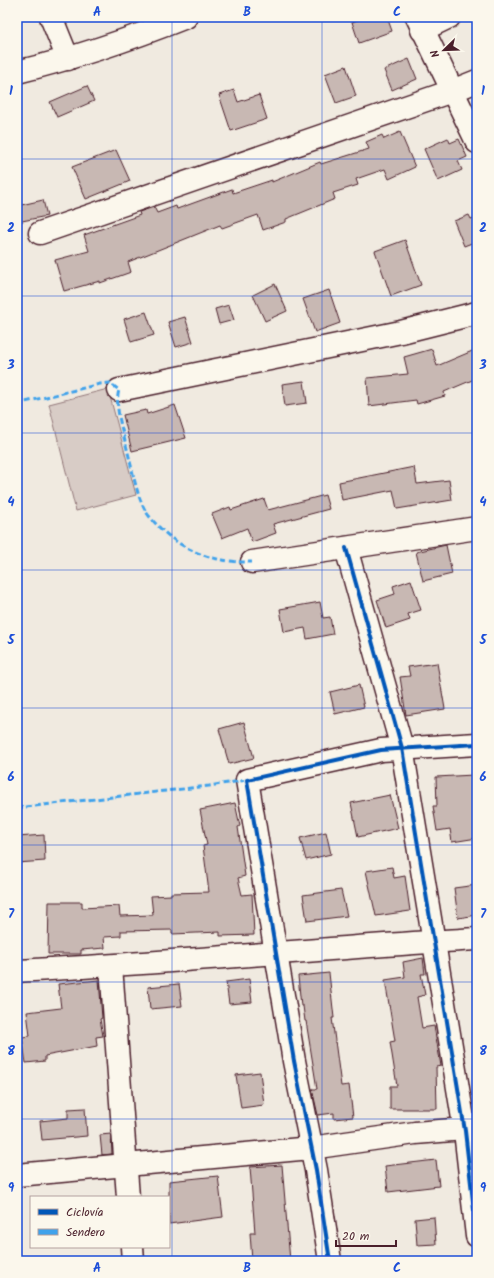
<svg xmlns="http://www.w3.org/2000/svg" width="494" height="1278" viewBox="0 0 494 1278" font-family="Kalam,sans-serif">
<rect width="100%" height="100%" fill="#f0eae0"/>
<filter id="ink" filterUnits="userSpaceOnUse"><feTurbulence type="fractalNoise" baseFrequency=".025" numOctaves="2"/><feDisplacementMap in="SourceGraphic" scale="8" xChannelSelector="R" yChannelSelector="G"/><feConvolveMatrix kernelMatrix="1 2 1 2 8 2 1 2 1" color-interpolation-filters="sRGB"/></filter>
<g filter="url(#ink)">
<polygon fill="#d8ccc6" stroke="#917678" points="108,389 136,495 76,511 49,404"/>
<g fill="#c8b8b3" stroke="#4a1f2b">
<polygon points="366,17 387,17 392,31 359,43 352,22"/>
<polygon points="409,59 417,79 392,90 384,70"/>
<polygon points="346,66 356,96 336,103 325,74"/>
<polygon points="87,86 94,101 57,117 50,102"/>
<polygon points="234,90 238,102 259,95 267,119 231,131 219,95"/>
<polygon points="400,132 415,167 389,179 385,169 356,179 358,185 333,193 335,199 286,219 286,222 263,230 258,215 222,228 220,225 128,262 131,272 100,283 100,281 64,291 55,260 89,251 84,235 140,215 139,212 154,207 157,213 176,206 177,209 232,189 233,193 272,180 272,182 320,162 321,164 369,149 366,142 382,135 384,139"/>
<polygon points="448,138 450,143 459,139 467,157 458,161 462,170 438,181 424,149"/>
<polygon points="116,150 130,181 86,199 72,167"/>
<polygon points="43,200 47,216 17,222 17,206"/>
<polygon points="469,215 471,219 477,217 477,241 464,246 454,221"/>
<polygon points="405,240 421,285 391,296 375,251"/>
<polygon points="275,284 287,311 265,321 253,295"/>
<polygon points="329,290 340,323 315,332 303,299"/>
<polygon points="229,305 234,320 219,324 215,309"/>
<polygon points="146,312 154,335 131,342 124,319"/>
<polygon points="185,317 193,342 176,347 168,322"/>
<polygon points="432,349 437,366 477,349 477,378 444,392 445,396 417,404 416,400 369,406 367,378 408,374 404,357"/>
<polygon points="304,381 307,403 285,406 282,384"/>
<polygon points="175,405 186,438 132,451 123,415 146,410 147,414"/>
<polygon points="414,467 417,484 449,480 452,500 397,509 393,490 342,500 339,482"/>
<polygon points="325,495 329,509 273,524 276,533 252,542 247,528 222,538 212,514 230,507 231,510 264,499 268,510"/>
<polygon points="446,545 452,574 423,581 416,552"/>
<polygon points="411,580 421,610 408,614 410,620 386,628 377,600 395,594 393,586"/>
<polygon points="320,602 323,618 330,617 333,634 307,639 305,628 284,632 280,609"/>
<polygon points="437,663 445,709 406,715 400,677 410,676 408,667"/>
<polygon points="359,685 364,707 335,714 330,692"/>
<polygon points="244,722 254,758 229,764 219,729"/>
<polygon points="474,775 477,838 452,842 450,829 437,831 433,806 437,806 436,777"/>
<polygon points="390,795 398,828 358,837 351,803"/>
<polygon points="235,803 240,826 238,827 245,876 238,878 242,895 252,894 254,935 220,936 220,932 172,934 172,930 121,931 121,936 104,937 105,948 81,950 81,954 48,954 49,902 82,902 82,908 119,906 120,916 153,915 151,896 171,895 171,893 209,892 203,846 207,845 200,810"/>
<polygon points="326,832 331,854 306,860 300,838"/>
<polygon points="44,835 45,861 17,863 17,837"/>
<polygon points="392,867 394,878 405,876 410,911 376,916 366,871"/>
<polygon points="477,885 477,915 458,918 454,888"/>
<polygon points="341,890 347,916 307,921 303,895"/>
<polygon points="423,958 425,974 421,974 425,995 417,997 422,1028 434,1026 441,1066 436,1067 437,1109 390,1109 390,1086 397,1086 390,1042 395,1041 385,980 405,977 403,962"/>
<polygon points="329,973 334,1018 332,1018 341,1086 349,1085 353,1117 334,1119 334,1113 318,1115 312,1089 317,1089 306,1021 305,1021 303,1006 301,1006 298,976"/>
<polygon points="249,979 252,1002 229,1004 226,982"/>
<polygon points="99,980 102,1018 100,1019 103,1036 96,1037 97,1046 45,1056 45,1061 26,1063 22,1037 30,1036 27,1012 61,1008 58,984"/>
<polygon points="179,984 182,1006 150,1009 148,987"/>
<polygon points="260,1072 264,1105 241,1108 236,1075"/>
<polygon points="85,1108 87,1136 42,1140 40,1121 68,1118 68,1109"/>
<polygon points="111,1134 112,1154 102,1155 100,1135"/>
<polygon points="436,1160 439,1186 388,1192 385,1166"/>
<polygon points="282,1165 290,1261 252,1261 250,1233 255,1233 250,1167"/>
<polygon points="218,1176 223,1217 169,1224 169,1181"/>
<polygon points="434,1217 436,1244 417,1245 415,1219"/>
</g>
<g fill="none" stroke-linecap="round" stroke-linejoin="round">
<defs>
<g id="street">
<polyline points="51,17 68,59"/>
<polyline points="417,17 477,142"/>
<polyline points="422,30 449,17"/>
<path d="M17,72C75,58 131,39 186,17"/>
<polyline points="40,233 452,91 477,81"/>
<polyline points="119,390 401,332 477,313"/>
<polyline points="346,548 402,748 465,1131 477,1236"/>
<polyline points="252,562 477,528"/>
<polyline points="111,966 128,1197"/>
<path d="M17,971C171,963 323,948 477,939"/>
<polyline points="17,1175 311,1148 415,1133 477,1128"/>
<polyline points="132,1247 133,1261"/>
<polyline points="330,1261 316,1170 294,1061 247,780 381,750 477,744"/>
</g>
</defs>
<use href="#street" stroke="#4a1f2b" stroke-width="25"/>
<use href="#street" stroke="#fbf7ec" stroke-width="22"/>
<g stroke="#40a2eb" stroke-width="3" stroke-dasharray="6 3" stroke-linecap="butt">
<path d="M17,404L100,384L110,383L119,390C114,407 123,432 127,449C132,467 136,494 145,510C149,517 155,523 161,529C186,553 217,563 252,562"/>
<polyline points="17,808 209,786 247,780"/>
</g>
<defs>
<g id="cycleway">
<polyline points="346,548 402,748 465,1131 477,1236"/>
<polyline points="330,1261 316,1170 294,1061 247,780 381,750 477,744"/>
</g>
</defs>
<use href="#cycleway" stroke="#fbf7ec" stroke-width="6"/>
<use href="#cycleway" stroke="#0057b8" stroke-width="4"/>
</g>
</g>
<path fill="none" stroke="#1d4ed8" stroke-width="1" stroke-opacity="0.55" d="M172,17V1261M322,17V1261M17,159H477M17,296H477M17,433H477M17,570H477M17,708H477M17,845H477M17,982H477M17,1119H477"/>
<rect width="494" height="1278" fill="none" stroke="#fbf7ec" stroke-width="44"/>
<rect x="30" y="1196" width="140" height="52" fill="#fbf7ec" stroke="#b4a19f"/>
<rect x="38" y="1209" width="20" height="6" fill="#0057b8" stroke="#b4a19f"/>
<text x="66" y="1216" font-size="12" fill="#4a1f2b">Ciclovía</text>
<rect x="38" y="1229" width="20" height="6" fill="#40a2eb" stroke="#b4a19f"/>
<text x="66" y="1236" font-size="12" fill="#4a1f2b">Sendero</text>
<g transform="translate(444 50) rotate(247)" stroke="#fbf7ec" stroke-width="3" paint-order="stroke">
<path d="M0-3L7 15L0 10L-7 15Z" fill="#4a1f2b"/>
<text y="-6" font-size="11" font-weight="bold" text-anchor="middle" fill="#4a1f2b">N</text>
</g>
<path d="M336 1240v6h60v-6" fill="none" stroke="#4a1f2b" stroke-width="2"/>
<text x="342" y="1240" font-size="12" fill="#4a1f2b" stroke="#fbf7ec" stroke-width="3" paint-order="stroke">20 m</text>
<rect x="22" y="22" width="450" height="1234" fill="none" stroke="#1d4ed8" stroke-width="1.5"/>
<g font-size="13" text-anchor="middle" font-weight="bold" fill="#1d4ed8">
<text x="97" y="16">A</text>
<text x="247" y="16">B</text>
<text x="397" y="16">C</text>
<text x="11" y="95">1</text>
<text x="483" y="95">1</text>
<text x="11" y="232">2</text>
<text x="483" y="232">2</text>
<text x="11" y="369">3</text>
<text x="483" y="369">3</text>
<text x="11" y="506">4</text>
<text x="483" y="506">4</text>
<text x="11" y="644">5</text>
<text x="483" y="644">5</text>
<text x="11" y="781">6</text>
<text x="483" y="781">6</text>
<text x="11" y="918">7</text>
<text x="483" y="918">7</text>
<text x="11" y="1055">8</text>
<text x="483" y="1055">8</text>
<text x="11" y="1192">9</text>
<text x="483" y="1192">9</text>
<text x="97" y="1272">A</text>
<text x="247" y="1272">B</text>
<text x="397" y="1272">C</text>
</g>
</svg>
